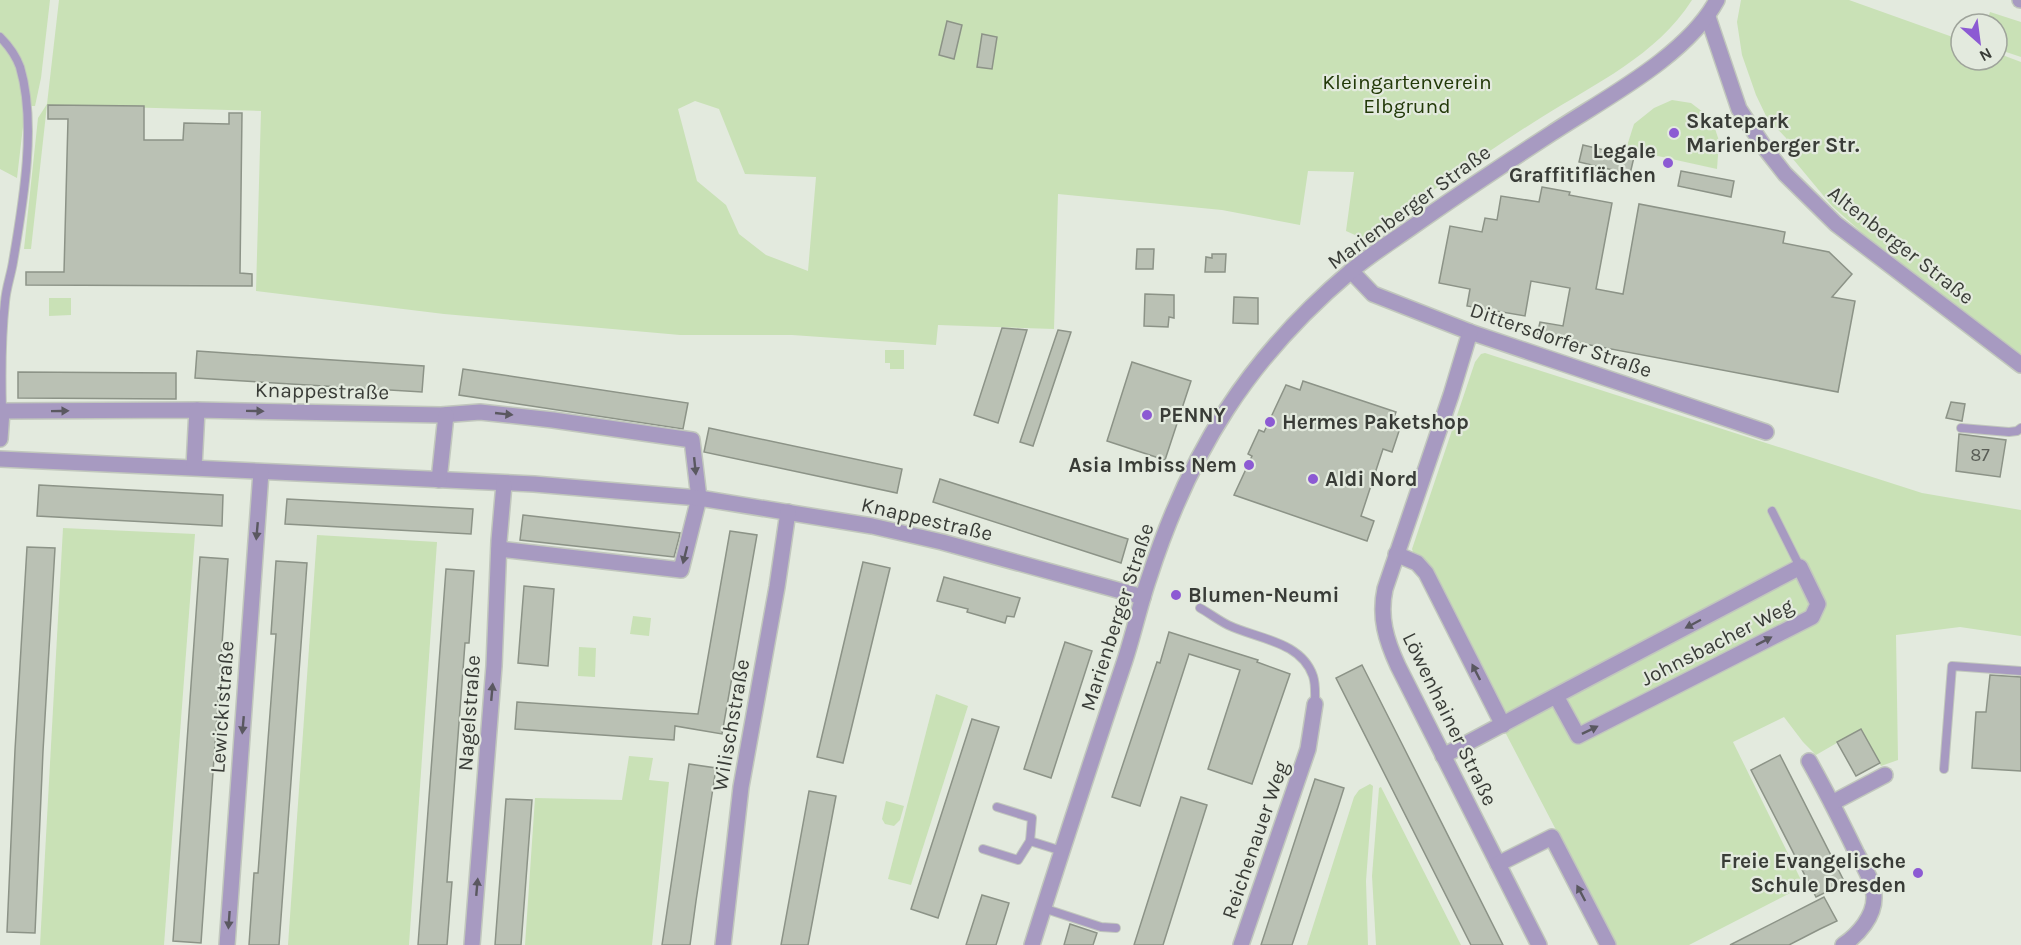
<svg xmlns="http://www.w3.org/2000/svg" width="2021" height="945" viewBox="0 0 2021 945" font-family="Karla,sans-serif">
<rect width="100%" height="100%" fill="#e3eade"/>
<g fill="#c9e1b6" fill-rule="evenodd">
<polygon points="0,0 50,0 41,78 35,106 31,106 32,115 24,118 17,178 0,169"/>
<path d="M59,0H1692C1656,56 1596,83 1542,117C1481,155 1423,198 1364,239L1346,231L1354,172L1308,171L1300,225L1222,210L1058,194L1054,329L938,325L936,345L792,335H680L444,314L256,291L261,111L47,105L31,249H24L38,118L47,104ZM695,101L719,109L745,174L816,177L808,271L766,255L739,234L726,205L697,181L678,109Z"/>
<polygon points="1741,0 1849,0 1961,40 1961,60 1997,60 1997,53 2021,62 2021,356 1953,303 1888,256 1832,206 1788,153 1791,152 1786,138 1767,118 1756,95 1742,55 1737,22"/>
<polygon points="1990,12 2021,22 2021,57 1997,49 1997,24 1986,24"/>
<polygon points="1672,100 1691,103 1712,119 1719,141 1717,169 1626,149 1634,124 1654,108"/>
<polygon points="49,298 71,298 71,315 49,316"/>
<polygon points="885,350 904,350 904,369 890,369 890,363 885,363"/>
<polygon points="1485,353 1922,493 2021,510 2021,636 1960,627 1896,635 1898,760 1881,766 1861,729 1816,755 1803,742 1784,717 1733,742 1804,886 1689,945 1616,945 1417,563 1412,549 1475,362 1481,354"/>
<polygon points="63,528 195,534 164,945 40,945"/>
<polygon points="317,535 437,542 409,945 288,945"/>
<polygon points="633,616 651,618 649,636 630,634"/>
<polygon points="579,647 596,648 595,677 578,676"/>
<polygon points="936,694 968,706 911,885 888,879"/>
<polygon points="629,756 653,758 649,780 669,782 652,945 525,945 535,798 622,800"/>
<polygon points="1370,784 1373,786 1366,881 1368,945 1307,945 1354,797 1359,790"/>
<polygon points="1381,787 1461,945 1376,945 1372,876 1379,788"/>
<polygon points="886,801 904,806 900,820 894,826 885,824 882,819"/>
</g>
<g fill="#bac1b4" stroke="#8c9387" stroke-width="1.5">
<polygon points="947,21 962,25 954,59 939,55"/>
<polygon points="982,34 997,37 992,69 977,67"/>
<polygon points="48,105 144,106 144,140 183,140 184,123 229,124 229,113 242,113 240,273 252,274 252,286 26,285 26,272 64,272 68,119 48,119"/>
<polygon points="1583,145 1634,157 1630,174 1579,162"/>
<polygon points="1681,171 1734,181 1731,197 1678,186"/>
<polygon points="1542,187 1570,192 1569,195 1612,203 1596,289 1623,294 1639,204 1785,232 1783,243 1829,252 1852,274 1832,297 1855,301 1838,392 1537,335 1540,322 1563,326 1570,288 1531,281 1525,316 1467,306 1470,289 1439,283 1450,226 1482,232 1485,218 1497,220 1501,196 1539,202"/>
<polygon points="1137,249 1154,249 1153,269 1136,269"/>
<polygon points="1212,254 1226,254 1225,272 1205,272 1206,257 1212,258"/>
<polygon points="1145,294 1174,295 1174,318 1169,317 1168,327 1144,326"/>
<polygon points="1234,297 1258,298 1258,324 1233,323"/>
<polygon points="1002,328 1027,330 998,423 974,415"/>
<polygon points="1058,330 1071,332 1033,446 1020,442"/>
<polygon points="197,351 424,366 422,392 195,378"/>
<polygon points="1132,362 1191,381 1165,460 1107,441"/>
<polygon points="463,369 688,403 683,429 459,395"/>
<polygon points="18,372 176,373 176,399 18,398"/>
<polygon points="1303,381 1396,412 1391,425 1400,428 1392,452 1383,449 1361,516 1374,521 1367,541 1234,495 1252,456 1248,454 1259,430 1264,432 1286,385 1300,390"/>
<polygon points="1951,402 1965,404 1962,421 1946,418"/>
<polygon points="709,428 902,469 897,493 704,452"/>
<polygon points="1959,434 2006,440 2000,477 1956,471"/>
<polygon points="940,479 1128,539 1121,563 933,502"/>
<polygon points="39,485 223,495 222,526 37,516"/>
<polygon points="287,499 473,509 471,534 285,524"/>
<polygon points="523,515 680,533 679,538 674,557 520,540"/>
<polygon points="730,531 757,535 722,734 675,726 674,740 515,729 517,702 698,714"/>
<polygon points="27,547 55,548 43,751 35,933 7,932 15,750"/>
<polygon points="200,557 228,559 201,943 173,941"/>
<polygon points="276,561 307,563 279,945 249,945 254,873 258,873 276,634 271,634"/>
<polygon points="863,562 890,568 843,763 817,757"/>
<polygon points="446,569 474,571 469,643 465,643 447,882 452,882 447,945 418,945"/>
<polygon points="944,577 1020,598 1014,617 1007,616 1005,623 967,612 968,609 937,601"/>
<polygon points="524,586 554,589 548,666 518,663"/>
<polygon points="1169,632 1258,660 1257,662 1290,674 1252,784 1208,769 1240,670 1189,654 1140,806 1112,797 1157,662 1160,663"/>
<polygon points="1065,642 1092,651 1051,778 1024,769"/>
<polygon points="1362,665 1402,744 1503,945 1471,945 1336,678"/>
<polygon points="1990,675 2021,677 2021,771 1972,768 1976,712 1986,712"/>
<polygon points="972,719 999,727 938,918 911,909"/>
<polygon points="1861,729 1880,763 1856,776 1837,742"/>
<polygon points="1780,755 1845,883 1816,897 1751,770"/>
<polygon points="689,764 716,768 696,901 690,945 662,945"/>
<polygon points="1315,779 1344,788 1338,807 1292,945 1261,945"/>
<polygon points="809,791 836,796 808,945 781,945"/>
<polygon points="1181,797 1207,805 1163,945 1134,945"/>
<polygon points="506,799 532,800 521,945 495,945"/>
<polygon points="982,895 1009,903 996,945 966,945"/>
<polygon points="1824,897 1837,921 1820,929 1789,945 1730,945"/>
<polygon points="1070,924 1097,933 1093,945 1064,945"/>
</g>
<g fill="none" stroke-linecap="round" stroke-linejoin="round">
<defs>
<g id="service">
<path d="M0,37C8,45 16,56 20,67C37,124 23,203 13,262C11,275 6,288 5,302C1,338 1,375 2,411"/>
<polyline points="1961,428 2009,432 2017,431 2021,428"/>
<polyline points="1772,511 1800,567"/>
<path d="M1200,608C1209,613 1218,620 1228,625C1257,639 1301,641 1313,676C1316,685 1315,695 1315,704"/>
<polyline points="1944,769 1952,666 2021,671"/>
<polyline points="997,807 1032,818 1030,841 1062,851"/>
<polyline points="983,849 1018,860 1030,841"/>
<polyline points="1043,908 1101,927 1116,928"/>
</g>
<g id="minor">
<polyline points="2020,0 2021,0"/>
<polyline points="1708,17 1739,109 1767,151 1785,174 1836,224 2021,365"/>
<polyline points="1351,271 1373,294 1470,332 1766,432"/>
<path d="M1470,332L1451,395L1385,589C1379,617 1386,640 1398,666L1539,945"/>
<polyline points="0,439 2,411 197,410 441,415 480,412 553,420 692,440 699,498 681,570 499,549"/>
<polyline points="0,459 534,484 699,498 872,526 942,542 1143,597"/>
<polyline points="194,467 197,410"/>
<polyline points="439,480 446,415"/>
<polyline points="1396,554 1417,563 1426,573 1503,725"/>
<path d="M1443,756C1488,732 1533,708 1578,684L1800,567L1818,604L1812,617L1578,736L1556,696"/>
<path d="M1809,761C1826,791 1841,821 1856,852C1863,865 1873,881 1874,896C1875,916 1858,935 1843,945"/>
<polyline points="1832,803 1885,775"/>
<polyline points="1498,864 1552,837 1608,945"/>
<polyline points="227,945 261,472"/>
<polyline points="472,945 494,666 499,541 504,484"/>
<polyline points="723,945 741,787 777,587 788,512"/>
<path d="M1032,945C1061,852 1092,759 1123,666C1133,637 1139,607 1149,578C1190,451 1248,358 1351,271C1371,254 1394,240 1415,225C1460,193 1506,163 1552,133C1605,98 1687,56 1717,0"/>
<polyline points="1241,945 1308,749 1315,704"/>
</g>
</defs>
<use href="#service" stroke="#c1c7bd" stroke-width="10"/>
<use href="#minor" stroke="#c1c7bd" stroke-width="18"/>
<use href="#service" stroke="#a79ac1" stroke-width="8"/>
<use href="#minor" stroke="#a79ac1" stroke-width="15"/>
</g>
<defs><path id="oneway-solid" d="M-6-.8H1V-3.2L6.5 0L1 3.2V.8H-6Z" transform="scale(1.5)"/></defs>
<g fill="#5a5860">
<use href="#oneway-solid" transform="translate(60 411) rotate(-1)"/>
<use href="#oneway-solid" transform="translate(255 411) rotate(1)"/>
<use href="#oneway-solid" transform="translate(504 414) rotate(6)"/>
<use href="#oneway-solid" transform="translate(695 466) rotate(84)"/>
<use href="#oneway-solid" transform="translate(257 531) rotate(95)"/>
<use href="#oneway-solid" transform="translate(685 555) rotate(104)"/>
<use href="#oneway-solid" transform="translate(1693 624) rotate(152)"/>
<use href="#oneway-solid" transform="translate(1764 641) rotate(-27)"/>
<use href="#oneway-solid" transform="translate(1476 672) rotate(-117)"/>
<use href="#oneway-solid" transform="translate(492 692) rotate(-85)"/>
<use href="#oneway-solid" transform="translate(243 725) rotate(95)"/>
<use href="#oneway-solid" transform="translate(1590 730) rotate(-26)"/>
<use href="#oneway-solid" transform="translate(477 887) rotate(-85)"/>
<use href="#oneway-solid" transform="translate(1581 893) rotate(-118)"/>
<use href="#oneway-solid" transform="translate(229 920) rotate(94)"/>
</g>
<g fill="#8c5ad3" stroke="#e3eade" stroke-width="2">
<circle cx="1674" cy="133" r="6"/>
<circle cx="1668" cy="163" r="6"/>
<circle cx="1147" cy="415" r="6"/>
<circle cx="1270" cy="422" r="6"/>
<circle cx="1249" cy="465" r="6"/>
<circle cx="1313" cy="479" r="6"/>
<circle cx="1176" cy="595" r="6"/>
<circle cx="1918" cy="873" r="6"/>
</g>
<g text-anchor="middle" stroke-width="4.5" stroke-linejoin="round" paint-order="stroke">
<g font-size="18" fill="#595d56">
<text x="1980" y="461">87</text>
</g>
<g font-size="21" fill="#223908" stroke="#e3eade">
<text x="1407" y="89">Kleingartenverein<tspan x="1407" dy="24">Elbgrund</tspan></text>
</g>
<g font-size="21" font-weight="bold" fill="#393c37" stroke="#e3eade" text-anchor="start">
<text x="1686" y="128">Skatepark<tspan x="1686" dy="24">Marienberger Str.</tspan></text>
<text x="1656" y="158" text-anchor="end">Legale<tspan x="1656" dy="24">Graffitiflächen</tspan></text>
<text x="1159" y="422">PENNY</text>
<text x="1282" y="429">Hermes Paketshop</text>
<text x="1237" y="472" text-anchor="end">Asia Imbiss Nem</text>
<text x="1325" y="486">Aldi Nord</text>
<text x="1188" y="602">Blumen-Neumi</text>
<text x="1906" y="868" text-anchor="end">Freie Evangelische<tspan x="1906" dy="24">Schule Dresden</tspan></text>
</g>
<g font-size="21" fill="#393c37" stroke="#e3eade">
<text transform="translate(1409 207) rotate(-36)" y="7">Marienberger Straße</text>
<text transform="translate(1901 245) rotate(38)" y="7">Altenberger Straße</text>
<text transform="translate(1561 340) rotate(19)" y="7">Dittersdorfer Straße</text>
<text transform="translate(322 391) rotate(1)" y="7">Knappestraße</text>
<text transform="translate(927 519) rotate(13)" y="7">Knappestraße</text>
<text transform="translate(1117 617) rotate(-72)" y="7">Marienberger Straße</text>
<text transform="translate(1717 642) rotate(-27)" y="7">Johnsbacher Weg</text>
<text transform="translate(222 707) rotate(-86)" y="7">Lewickistraße</text>
<text transform="translate(469 713) rotate(-86)" y="7">Nagelstraße</text>
<text transform="translate(1450 719) rotate(64)" y="7">Löwenhainer Straße</text>
<text transform="translate(731 725) rotate(-80)" y="7">Wilischstraße</text>
<text transform="translate(1255 840) rotate(-71)" y="7">Reichenauer Weg</text>
</g>
</g>
<g transform="translate(1979 42) rotate(152)"><circle r="28" fill="#e3eade" stroke="#9fa49b" stroke-width="1.5"/>
<path d="M0-4.5L10 22L0 15L-10 22Z" fill="#8c5ad3"/>
<text y="-9" font-size="16" font-weight="bold" text-anchor="middle" fill="#393c37">N</text>
</g>
</svg>
